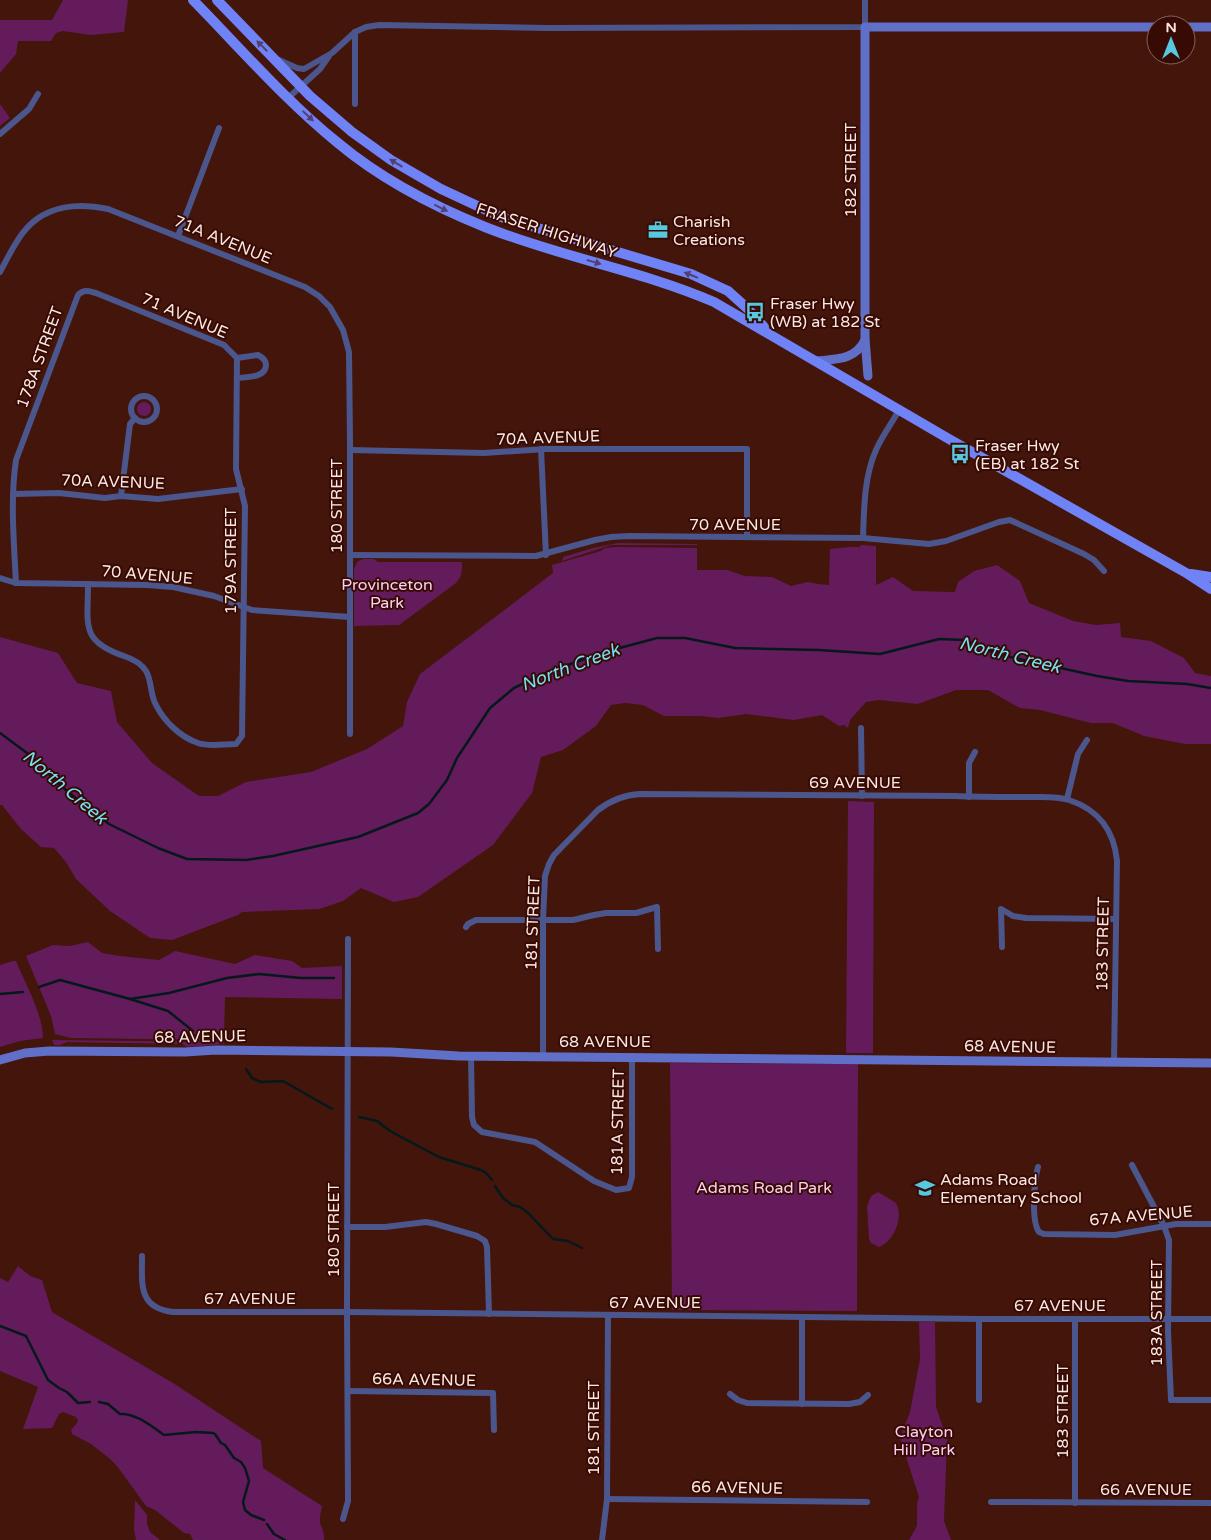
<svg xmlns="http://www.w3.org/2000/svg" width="1211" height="1540" viewBox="0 0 1211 1540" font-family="'Varela Round',sans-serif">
<rect width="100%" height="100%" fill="#43150b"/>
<g fill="#641b5b">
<polygon points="63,0 128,0 124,32 90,35 63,31 56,33 51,41 18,41 16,54 0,73 0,20 52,20"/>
<polygon points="0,104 10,118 0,126"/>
<circle cx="144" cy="409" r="7"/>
<polygon points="618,543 697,544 697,545 611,545 562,561 563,557 593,548"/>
<polygon points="861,545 876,546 876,585 893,577 913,591 955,592 958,582 974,571 997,565 1020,581 1029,603 1073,621 1096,625 1120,623 1121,637 1151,641 1184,658 1195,673 1211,676 1211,744 1185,744 1144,736 1113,723 1091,723 1040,710 1020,708 988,690 956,690 918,704 879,700 866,702 850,720 848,728 844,725 839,726 822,715 794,720 746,714 718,718 700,716 664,716 643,705 625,703 611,705 596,726 563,750 541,757 532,793 493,845 418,897 394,902 361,888 343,901 319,909 242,912 238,915 172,940 150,938 110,911 76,879 66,862 54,848 41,847 21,829 2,805 0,805 0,637 58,653 77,683 111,691 117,722 152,763 199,796 218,796 246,782 311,772 367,749 403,726 407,702 420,674 553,573 552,565 601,551 605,548 616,547 697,548 697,570 727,570 745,576 772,577 791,586 808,582 818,584 829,585 830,549 849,547 860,547"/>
<path d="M363,559H374L378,562H462C462,571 462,577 456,583L399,625L354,626V569L357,562Z"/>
<polygon points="848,801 874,802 873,1053 846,1053"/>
<polygon points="88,942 102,953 120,956 159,960 175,951 235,964 255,955 292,961 302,968 342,966 342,999 225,997 224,1040 71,1038 55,1034 51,1016 26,956 53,945 70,946"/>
<path d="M13,961H16C26,986 42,1011 43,1038L20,1041L0,1047V965Z"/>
<polygon points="52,1040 224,1042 224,1044 187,1047 183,1044 67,1042 60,1045 54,1045"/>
<polygon points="670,1063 858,1064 857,1311 672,1310"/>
<path d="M878,1192L896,1203C904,1217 894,1241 879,1247L871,1243L869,1239L867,1206L871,1196Z"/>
<path d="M18,1266L30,1276L42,1280L52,1312L173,1383L261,1441L263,1468L322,1506C321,1512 319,1518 320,1523C322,1529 325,1534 324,1540H193L190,1534L184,1533L155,1510L146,1506L117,1466L109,1458L91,1444L72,1434L71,1430L77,1423L78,1420L76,1417L63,1412L59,1414L52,1428L23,1429L38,1387L0,1371V1278L8,1282Z"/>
<polygon points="919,1322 935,1322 936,1407 947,1439 944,1521 951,1540 909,1540 917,1526 917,1503 919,1497 900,1438 910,1412 920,1359"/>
<polygon points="135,1500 147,1515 147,1524 150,1532 160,1540 136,1540 134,1529"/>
</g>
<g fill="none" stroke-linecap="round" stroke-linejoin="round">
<g stroke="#05191d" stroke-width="2.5">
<polyline points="0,733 27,753 68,792 109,824 158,848 187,859 246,860 273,856 358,837 418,813 429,804 447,780 457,758 490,708 514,688 543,674 601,653 657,638 685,638 735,648 819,650 880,654 939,639 965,640 992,652 1010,657 1097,676 1128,681 1187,684 1211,688"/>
<polyline points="39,987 60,980 130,999 168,1011 193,1031"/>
<polyline points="0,994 23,992"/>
<polyline points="130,999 169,993 227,978 259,974 301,978 334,978"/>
<polyline points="246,1069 252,1078 261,1082 283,1081 332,1109"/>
<polyline points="359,1117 377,1121 390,1131 439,1157 481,1170 486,1173 492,1180"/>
<polyline points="495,1186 503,1198 512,1205 520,1207 528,1213 553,1239 568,1241 582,1248"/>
<polyline points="0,1326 26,1336 48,1380 59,1388 67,1392 78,1403 90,1402"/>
<path d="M99,1402L108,1404L120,1414C136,1413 151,1426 164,1435L196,1432L213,1433L215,1434L221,1443L225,1445L234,1458L241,1462L245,1468L249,1481L243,1502L245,1510L251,1515L264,1520"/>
<polyline points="267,1524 274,1534 285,1540"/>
</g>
<g stroke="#4b568d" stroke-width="6">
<polyline points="355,32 355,104"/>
<polyline points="279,60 297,68 304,69 332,53 355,32 366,27 379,25 547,28 865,27 865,0"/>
<polyline points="288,98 320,69 329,56"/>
<polyline points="0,134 29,109 38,94"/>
<polyline points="178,236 219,128"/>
<path d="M0,272C8,258 15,241 26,229C47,205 79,203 108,209L305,287L319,296L330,307L343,330L349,352L350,440V734"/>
<path d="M237,378C246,377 266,378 266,365C266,360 262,357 258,355L237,358"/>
<circle cx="144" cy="409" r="13"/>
<polyline points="541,449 546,555"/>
<polyline points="350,450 484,453 546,449 747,449 747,537"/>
<polyline points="13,494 59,493 105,498 121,496 158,499 242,489"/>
<polyline points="121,496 130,424 135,418"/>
<path d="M863,538C864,509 864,477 876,450C882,436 892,423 899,410"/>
<polyline points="350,555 536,556 595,540 611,537 629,536 863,538 929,544 946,541 999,522 1010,520 1084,554 1094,560 1104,571"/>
<polyline points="0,578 16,583 147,585 173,587 214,596 252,610 350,617"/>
<path d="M16,583C14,542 10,500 16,460L78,295C84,289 88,291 96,293L224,345L237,358"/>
<path d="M88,584C88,625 80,641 124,656C133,659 141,663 146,671C152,681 150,695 156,705C164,721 180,737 198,743C209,747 224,744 236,744L242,736L245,506L236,469L237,358"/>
<polyline points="861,728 862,796"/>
<polyline points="969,797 969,763 975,752"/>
<polyline points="1067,799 1078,754 1087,740"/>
<polyline points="466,927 468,924 476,920 573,920 594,915 606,913 636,913 657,907 658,949"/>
<polyline points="1002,947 1001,909 1013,916 1026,918 1116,919"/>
<polyline points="471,1056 472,1117 474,1125 482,1132 535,1142 594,1181 616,1190 629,1188 632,1177 632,1056"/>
<path d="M543,1056V920L545,876L549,864L554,855L598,810C611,800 623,795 640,794C745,795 850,796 955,796C980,797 1006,797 1031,797C1043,797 1057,796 1069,800C1099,810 1114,830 1117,861L1114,1063"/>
<polyline points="1132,1165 1164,1226 1169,1240 1168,1331 1171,1400 1211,1400"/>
<path d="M1038,1167C1034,1181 1031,1221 1039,1232L1044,1234L1115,1235L1176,1224H1211"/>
<polyline points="347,1227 385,1227 426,1222 436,1224 477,1236 485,1241 487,1247 489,1314"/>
<path d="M142,1256C142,1284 138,1308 173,1312H347L979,1319H1211"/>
<polyline points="348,1391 493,1393 494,1430"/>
<polyline points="730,1394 738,1400 747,1403 849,1404 860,1402 868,1395"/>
<polyline points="979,1400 979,1319"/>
<polyline points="802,1404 802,1317"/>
<polyline points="607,1499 867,1502"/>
<polyline points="991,1502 1211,1503"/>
<polyline points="1075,1503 1075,1319"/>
<polyline points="343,1519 348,1501 347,1312 348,939"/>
<polyline points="602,1540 607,1499 608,1315"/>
</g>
<g stroke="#6070c8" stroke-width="9">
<polyline points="1186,27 1211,27"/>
<path d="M817,361C837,359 855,360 865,340"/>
<polyline points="868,376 865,339 865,27 1156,27"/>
<polyline points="0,1060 25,1053 49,1051 185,1052 216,1050 391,1052 459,1056 1211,1063"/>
</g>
<g stroke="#7083f6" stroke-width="10">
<path d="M193,0C240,48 285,100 338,143C381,179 433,206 485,227C560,257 640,270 714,302L949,439L1188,574L1211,589"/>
<polyline points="217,0 310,96 352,132 391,160 441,189 501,217 691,274 728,291 748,309 764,327"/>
<polyline points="1191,574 1211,577"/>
</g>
</g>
<defs><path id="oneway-solid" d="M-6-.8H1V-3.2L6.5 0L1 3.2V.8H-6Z" transform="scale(1.25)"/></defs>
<g fill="#514070">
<use href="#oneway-solid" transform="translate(262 46) rotate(-135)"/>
<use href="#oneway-solid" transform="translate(308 116) rotate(43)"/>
<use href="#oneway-solid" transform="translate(396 163) rotate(-149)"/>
<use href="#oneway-solid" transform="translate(441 208) rotate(26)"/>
<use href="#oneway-solid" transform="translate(594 262) rotate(16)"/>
<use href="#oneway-solid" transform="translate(691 275) rotate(-158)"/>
</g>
<defs>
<symbol id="office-bare" viewBox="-9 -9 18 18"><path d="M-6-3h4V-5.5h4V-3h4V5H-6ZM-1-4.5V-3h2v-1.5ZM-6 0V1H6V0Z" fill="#56c9e1" stroke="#370a03" stroke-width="2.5" paint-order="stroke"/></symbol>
<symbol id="bus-bare" viewBox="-9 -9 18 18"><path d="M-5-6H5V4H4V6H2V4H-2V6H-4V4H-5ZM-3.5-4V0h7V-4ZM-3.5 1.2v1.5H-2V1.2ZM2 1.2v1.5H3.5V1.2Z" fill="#56c9e1" stroke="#370a03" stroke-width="2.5" paint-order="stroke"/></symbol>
<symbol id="school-bare" viewBox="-9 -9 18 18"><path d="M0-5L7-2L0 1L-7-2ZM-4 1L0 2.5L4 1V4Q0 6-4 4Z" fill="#56c9e1" stroke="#370a03" stroke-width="2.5" paint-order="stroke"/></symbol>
</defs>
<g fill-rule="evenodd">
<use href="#office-bare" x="644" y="216" width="28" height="28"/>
<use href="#bus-bare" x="741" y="298" width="28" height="28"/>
<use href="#bus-bare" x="946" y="440" width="28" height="28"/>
<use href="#school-bare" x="911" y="1174" width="28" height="28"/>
</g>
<g text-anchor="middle" stroke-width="4" stroke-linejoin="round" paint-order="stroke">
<g font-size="16" fill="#fbe8e3" stroke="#370a03">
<text transform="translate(850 170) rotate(-90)" y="6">182 STREET</text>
<text transform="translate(547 230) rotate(18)" y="6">FRASER HIGHWAY</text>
<text transform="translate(223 239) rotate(22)" y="6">71A AVENUE</text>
<text transform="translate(185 315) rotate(23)" y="6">71 AVENUE</text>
<text transform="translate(39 357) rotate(-70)" y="6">178A STREET</text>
<text transform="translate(548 437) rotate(-2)" y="6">70A AVENUE</text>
<text transform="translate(113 481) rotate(2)" y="6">70A AVENUE</text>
<text transform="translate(336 506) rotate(-90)" y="6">180 STREET</text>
<text x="735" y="530">70 AVENUE</text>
<text transform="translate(230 561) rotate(-90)" y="6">179A STREET</text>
<text transform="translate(147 574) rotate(5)" y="6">70 AVENUE</text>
<text x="855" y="788">69 AVENUE</text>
<text transform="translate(532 923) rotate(-88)" y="6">181 STREET</text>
<text transform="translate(1102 944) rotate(-89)" y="6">183 STREET</text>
<text transform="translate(200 1036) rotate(-1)" y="6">68 AVENUE</text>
<text x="605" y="1047">68 AVENUE</text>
<text transform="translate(1010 1046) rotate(1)" y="6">68 AVENUE</text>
<text transform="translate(617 1122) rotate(-89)" y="6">181A STREET</text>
<text transform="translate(1141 1215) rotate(-5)" y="6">67A AVENUE</text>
<text transform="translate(333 1230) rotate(-90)" y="6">180 STREET</text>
<text x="250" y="1304">67 AVENUE</text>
<text x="655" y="1308">67 AVENUE</text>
<text x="1060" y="1311">67 AVENUE</text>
<text transform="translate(1156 1313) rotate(-90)" y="6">183A STREET</text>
<text transform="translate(424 1379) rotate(1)" y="6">66A AVENUE</text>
<text transform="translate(1062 1411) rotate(-90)" y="6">183 STREET</text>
<text transform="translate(593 1428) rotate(-90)" y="6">181 STREET</text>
<text transform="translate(737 1487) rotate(1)" y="6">66 AVENUE</text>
<text x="1146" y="1495">66 AVENUE</text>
</g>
<g font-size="16" fill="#fbe8e3" stroke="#370a03" text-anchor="start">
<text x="673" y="227">Charish<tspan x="673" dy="18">Creations</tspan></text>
<text x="770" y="309">Fraser Hwy<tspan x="770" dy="18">(WB) at 182 St</tspan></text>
<text x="975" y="451">Fraser Hwy<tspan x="975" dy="18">(EB) at 182 St</tspan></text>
<text x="940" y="1185">Adams Road<tspan x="940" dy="18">Elementary School</tspan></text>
</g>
<g font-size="16" fill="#fccff3" stroke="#370a03">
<text x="387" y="590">Provinceton<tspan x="387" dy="18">Park</tspan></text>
<text x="764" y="1193">Adams Road Park</text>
<text x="924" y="1437">Clayton<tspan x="924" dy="18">Hill Park</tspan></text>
</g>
<g font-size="18" font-style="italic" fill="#76dff6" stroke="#370a03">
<text transform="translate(1010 655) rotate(14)" y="6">North Creek</text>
<text transform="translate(570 667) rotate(-21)" y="6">North Creek</text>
<text transform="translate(65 787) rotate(40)" y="6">North Creek</text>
</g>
</g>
<g transform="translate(1171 40)"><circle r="24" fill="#370a03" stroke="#85635d"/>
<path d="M0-4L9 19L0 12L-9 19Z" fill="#56c9e1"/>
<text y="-8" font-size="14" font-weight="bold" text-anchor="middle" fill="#fbe8e3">N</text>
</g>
</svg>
